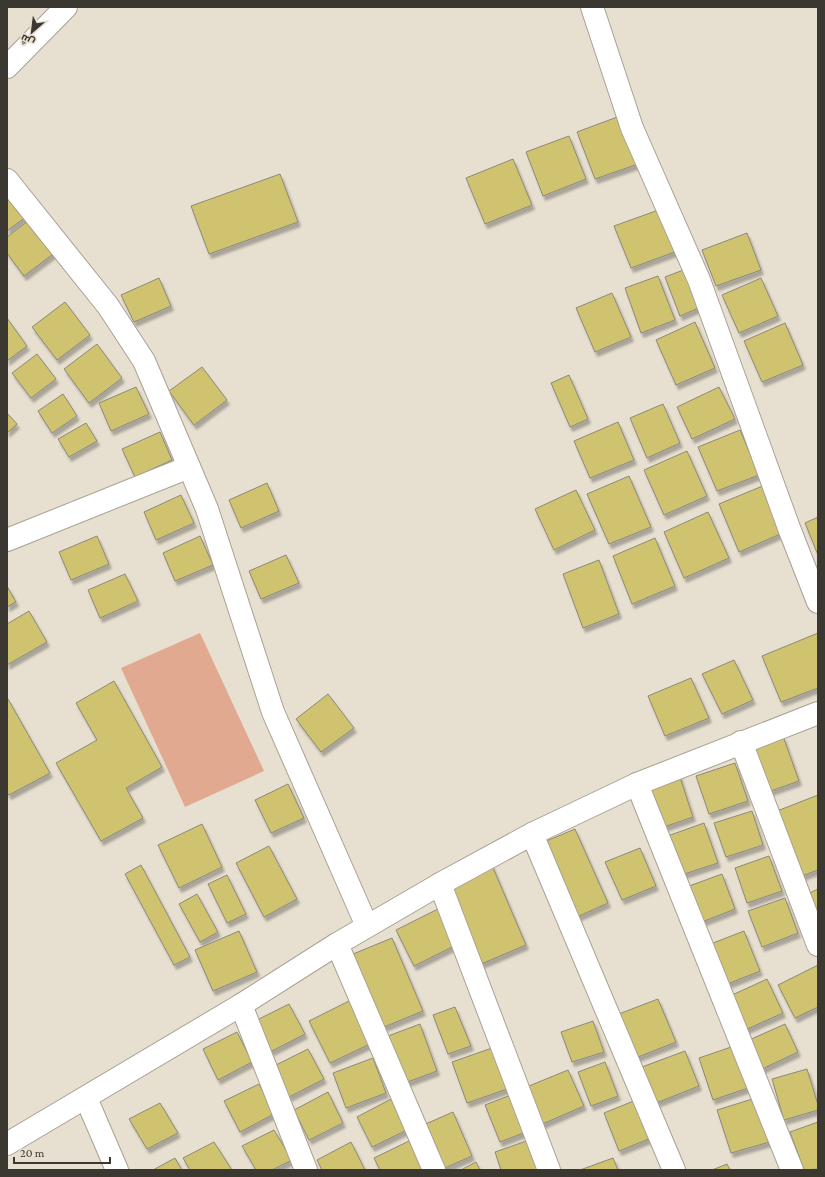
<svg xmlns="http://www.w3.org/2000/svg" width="825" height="1177" viewBox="0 0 825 1177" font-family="'Crimson Pro',Cairo,serif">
<defs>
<filter id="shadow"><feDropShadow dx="2.5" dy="4.5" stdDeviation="1" flood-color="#0004"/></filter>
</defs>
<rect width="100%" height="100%" fill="#e7dfd0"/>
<polygon fill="#e2a991" points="200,633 264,771 185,807 121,668"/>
<g fill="#d0c370" stroke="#8b897a" filter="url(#shadow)">
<polygon points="620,116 638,164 595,179 577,132"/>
<polygon points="569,136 586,179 543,196 526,152"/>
<polygon points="513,159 532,205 485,224 466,178"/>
<polygon points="280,174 298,222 209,254 191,206"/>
<polygon points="7,190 27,216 7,231"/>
<polygon points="664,208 680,250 631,268 614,226"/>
<polygon points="32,218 57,251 24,276 7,253 7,237"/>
<polygon points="747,233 761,270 716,286 702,250"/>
<polygon points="686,269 701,307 680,316 665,277"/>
<polygon points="658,276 675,320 641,333 625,288"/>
<polygon points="159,278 171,306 134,322 121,295"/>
<polygon points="761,278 778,316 739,333 722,295"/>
<polygon points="612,293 631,337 595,352 576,308"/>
<polygon points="65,302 90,335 57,360 32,327"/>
<polygon points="7,318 27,346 7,361"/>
<polygon points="695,322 715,368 676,385 656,340"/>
<polygon points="785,323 803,365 762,382 744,341"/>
<polygon points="97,344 122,378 89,403 64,369"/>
<polygon points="37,354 56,379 31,398 12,373"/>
<polygon points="202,367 227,400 194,425 169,391"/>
<polygon points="569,375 588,419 570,427 551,383"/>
<polygon points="136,387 149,414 111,431 99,403"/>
<polygon points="719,387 735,419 692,439 677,407"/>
<polygon points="63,394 77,416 52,433 38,411"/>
<polygon points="663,404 680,443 647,458 630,418"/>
<polygon points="7,413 17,424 7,433"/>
<polygon points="618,422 634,460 590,478 574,441"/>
<polygon points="86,423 97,441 69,457 58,439"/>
<polygon points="740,430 759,475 717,491 698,447"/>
<polygon points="160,432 172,460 135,477 122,449"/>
<polygon points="687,451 707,496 664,515 644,470"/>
<polygon points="629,476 651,527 609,544 587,494"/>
<polygon points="267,483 279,511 241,528 229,500"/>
<polygon points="765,485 785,532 739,552 719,504"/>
<polygon points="576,490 595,530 554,550 535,509"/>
<polygon points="181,495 194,523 156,540 144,512"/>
<polygon points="708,512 729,558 684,578 664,532"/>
<polygon points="818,517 818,555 805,523"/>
<polygon points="97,536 109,564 71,580 59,552"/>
<polygon points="200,536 213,565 175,581 163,553"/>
<polygon points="655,538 675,586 632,604 613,556"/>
<polygon points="286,555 299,583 261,599 249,571"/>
<polygon points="599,560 619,614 583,628 563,574"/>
<polygon points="125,574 138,601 100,618 88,590"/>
<polygon points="7,586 16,602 7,607"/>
<polygon points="29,611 47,642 7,665 7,624"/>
<polygon points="818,633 818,688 781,702 762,656"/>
<polygon points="734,660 753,700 722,714 702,674"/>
<polygon points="691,678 709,718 665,736 648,696"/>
<polygon points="114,681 162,767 126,788 143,818 101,841 56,763 97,740 76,703"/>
<polygon points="328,694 354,728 321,752 296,719"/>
<polygon points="8,699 50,773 9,795 7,793 7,700"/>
<polygon points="783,736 799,781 765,793 749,748"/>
<polygon points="735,763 748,801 709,814 696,776"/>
<polygon points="679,774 693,817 658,829 643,786"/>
<polygon points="288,784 304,818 271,833 255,800"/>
<polygon points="818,795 818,870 802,876 777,811"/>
<polygon points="752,811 763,845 726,857 714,823"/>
<polygon points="704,823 718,863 675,877 662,838"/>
<polygon points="202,824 222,867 179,888 158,845"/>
<polygon points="575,829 608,903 577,917 544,842"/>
<polygon points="269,846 297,899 264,917 236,863"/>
<polygon points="640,848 656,886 622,900 605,862"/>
<polygon points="769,856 782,891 747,903 735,868"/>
<polygon points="491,863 526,945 481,964 446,883"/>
<polygon points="141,865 190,957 174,965 125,874"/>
<polygon points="722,874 735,909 694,925 681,889"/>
<polygon points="227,875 246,914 227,923 208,884"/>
<polygon points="818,889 818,929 803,896"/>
<polygon points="197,894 218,932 200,942 179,904"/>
<polygon points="785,898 798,933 762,947 748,911"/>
<polygon points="438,909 456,945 414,966 396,930"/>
<polygon points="239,931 257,972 213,991 195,950"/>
<polygon points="744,931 760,971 725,985 708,945"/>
<polygon points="392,938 423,1011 384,1027 353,954"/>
<polygon points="818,965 818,1007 795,1018 778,985"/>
<polygon points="767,979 783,1013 745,1030 730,996"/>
<polygon points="658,999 676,1042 633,1059 616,1015"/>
<polygon points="351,1000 372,1043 330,1063 309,1021"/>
<polygon points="289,1004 305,1034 270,1052 255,1021"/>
<polygon points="455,1007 471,1046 448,1054 433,1015"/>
<polygon points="593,1021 604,1052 572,1062 561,1032"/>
<polygon points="420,1024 437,1071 405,1083 388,1036"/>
<polygon points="785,1024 798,1052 760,1070 747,1041"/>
<polygon points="237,1032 252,1062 218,1080 203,1049"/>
<polygon points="737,1045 751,1087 713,1100 699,1058"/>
<polygon points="492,1048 507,1089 467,1103 452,1062"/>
<polygon points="308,1049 324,1079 289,1097 274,1066"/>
<polygon points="685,1051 699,1086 656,1103 642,1067"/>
<polygon points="373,1058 386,1093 346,1108 333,1073"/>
<polygon points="605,1062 618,1096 591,1106 578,1072"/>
<polygon points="807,1069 818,1105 818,1110 784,1120 772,1079"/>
<polygon points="568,1070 584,1106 540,1125 524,1088"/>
<polygon points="259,1084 274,1114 240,1132 224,1101"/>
<polygon points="328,1092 343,1123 309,1140 294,1110"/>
<polygon points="511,1095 526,1132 500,1142 485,1105"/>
<polygon points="759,1097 773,1141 731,1153 717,1110"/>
<polygon points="391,1099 407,1130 372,1147 357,1117"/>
<polygon points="636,1100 651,1138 619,1151 604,1113"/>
<polygon points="160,1103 178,1133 147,1149 129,1119"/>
<polygon points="453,1112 472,1156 440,1170 421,1126"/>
<polygon points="818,1122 818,1169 804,1170 790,1132"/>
<polygon points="274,1130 292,1160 272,1170 256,1170 242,1146"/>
<polygon points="532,1139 543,1170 501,1170 495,1152"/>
<polygon points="409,1141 424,1170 380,1170 374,1158"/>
<polygon points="214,1142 232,1170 190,1170 183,1158"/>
<polygon points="351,1142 365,1170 322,1170 317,1160"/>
<polygon points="175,1158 182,1170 153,1170"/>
<polygon points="613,1158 618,1170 580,1170"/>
<polygon points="476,1162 480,1170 461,1170"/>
<polygon points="727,1164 730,1170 712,1170"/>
</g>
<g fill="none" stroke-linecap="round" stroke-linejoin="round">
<defs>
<g id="street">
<polyline points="592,7 632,128 699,280 789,528 818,602"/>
<polyline points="7,67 66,7"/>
<polyline points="7,180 108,306 144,361 207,509 273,712 367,926"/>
<polyline points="7,540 189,467"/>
<polyline points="741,742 818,945"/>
<polyline points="637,784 792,1170"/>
<polyline points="532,834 674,1170"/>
<polyline points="440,884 549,1170"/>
<polyline points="337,944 434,1170"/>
<polyline points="241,1005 306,1170"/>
<polyline points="86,1098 117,1170"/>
<polyline points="7,1144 241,1005 337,944 440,884 532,834 637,784 818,713"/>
</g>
</defs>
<use href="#street" stroke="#a9a193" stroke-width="24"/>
<use href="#street" stroke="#fff" stroke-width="22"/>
</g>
<rect width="825" height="1177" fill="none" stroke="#3b3832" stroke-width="16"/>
<g transform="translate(32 32) rotate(208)" stroke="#e7dfd0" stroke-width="3" paint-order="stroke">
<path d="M0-3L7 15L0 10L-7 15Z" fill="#3b3832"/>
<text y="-6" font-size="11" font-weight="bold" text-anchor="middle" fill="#3b3832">ش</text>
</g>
<path d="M14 1157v6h96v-6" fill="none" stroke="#3b3832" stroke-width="2"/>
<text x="20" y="1157" font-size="12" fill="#3b3832" stroke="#e7dfd0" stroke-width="3" paint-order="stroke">20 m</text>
</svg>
